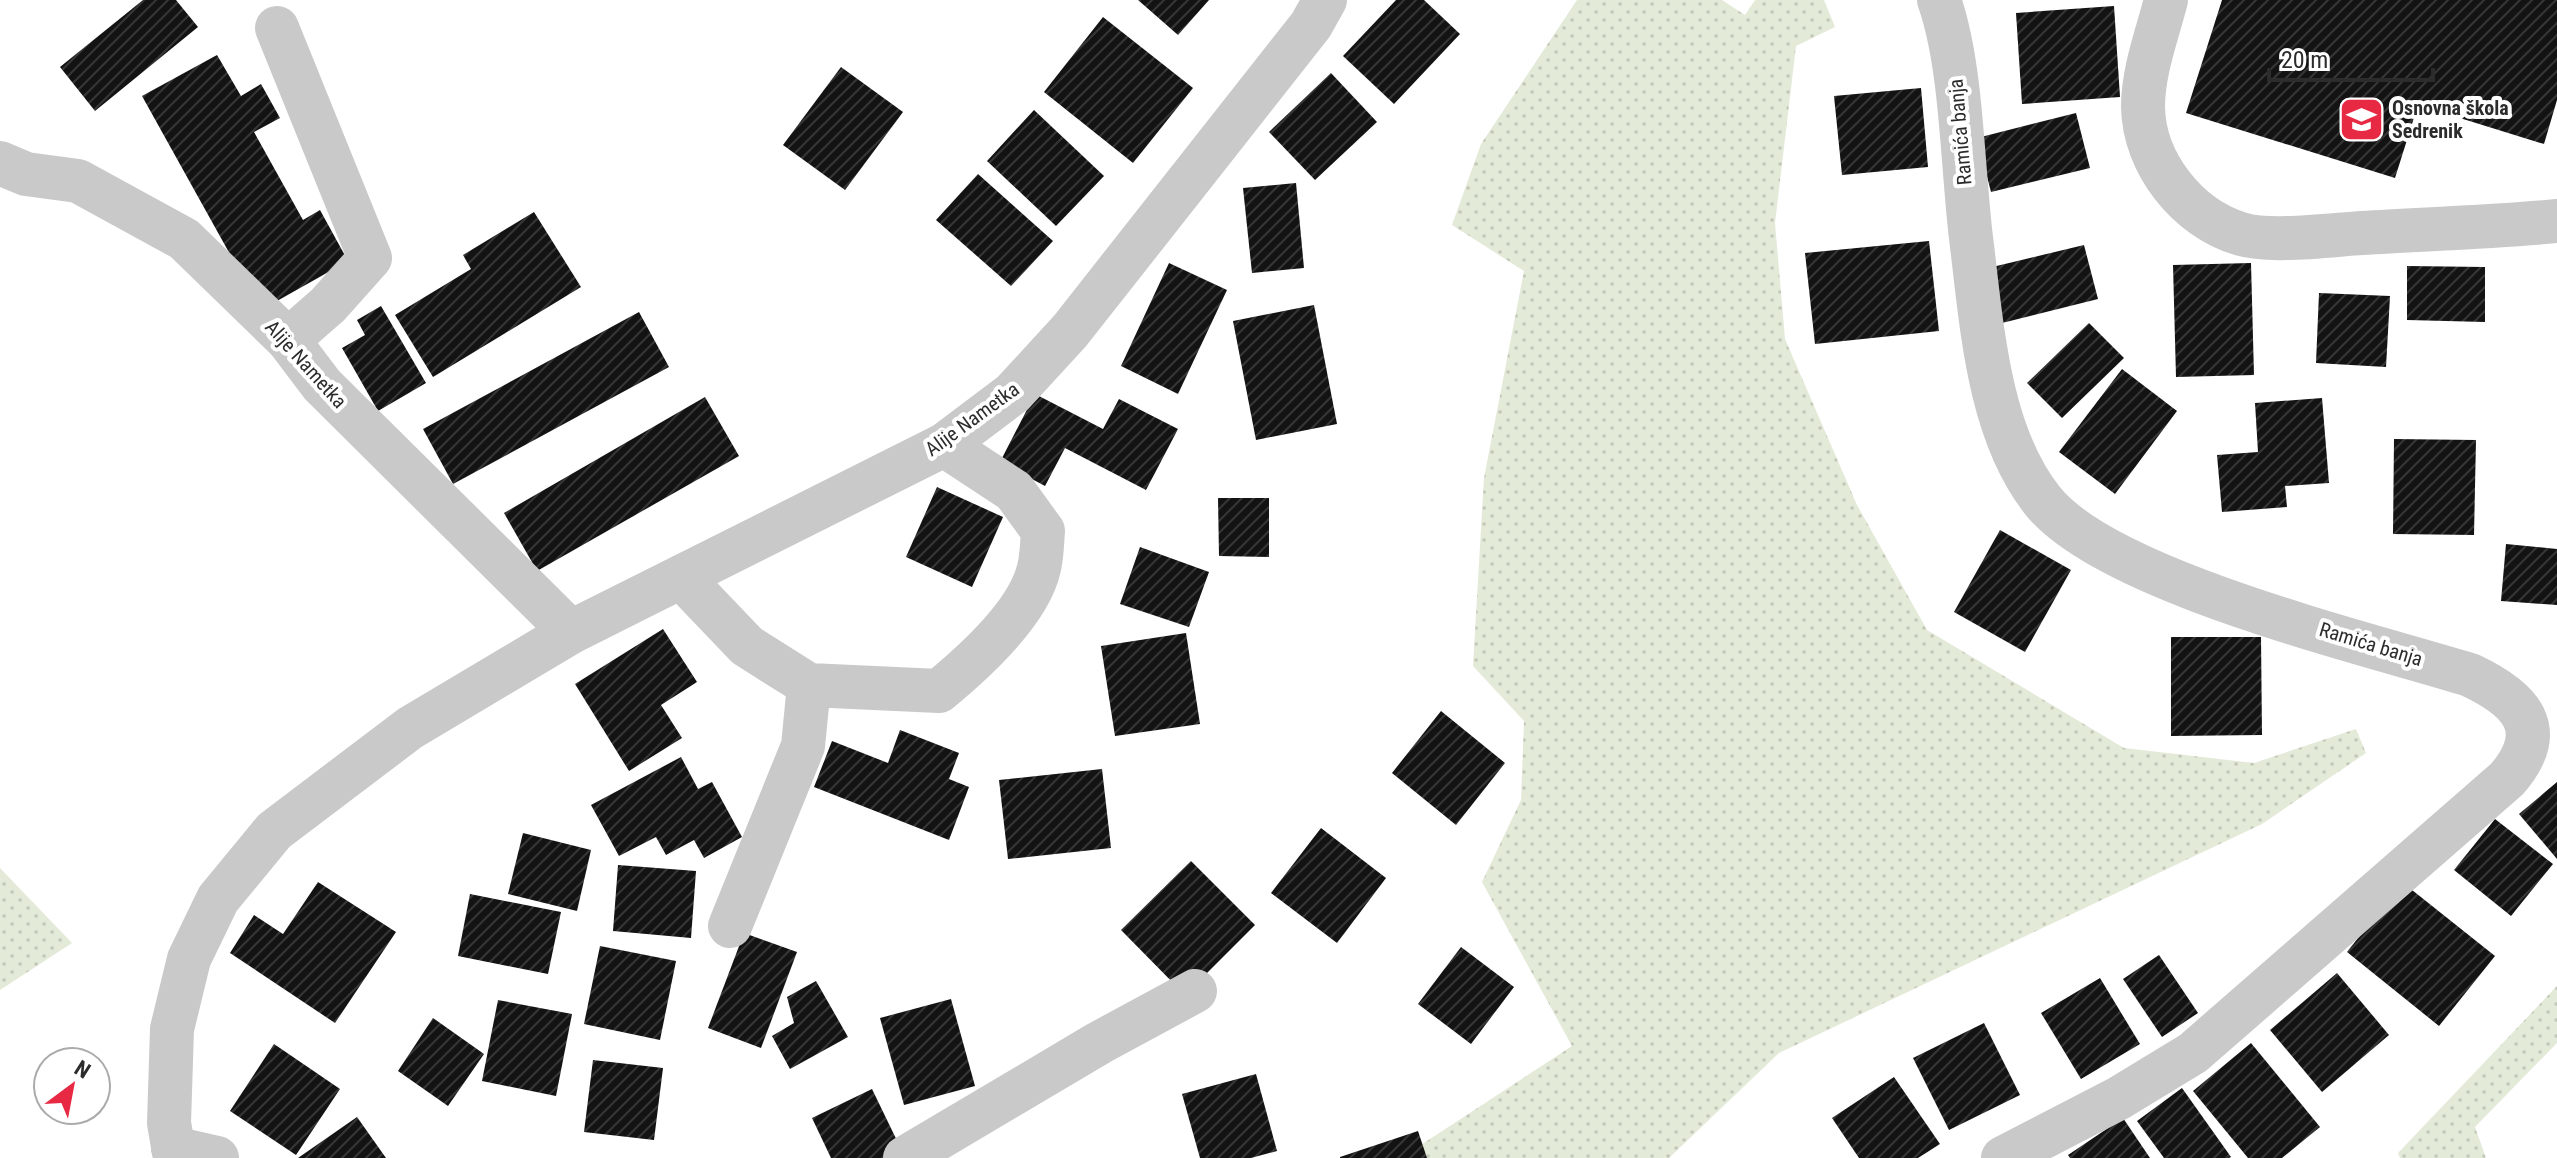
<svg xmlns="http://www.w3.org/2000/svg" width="2557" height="1158" viewBox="0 0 2557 1158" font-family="'Roboto Condensed',sans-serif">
<defs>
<pattern id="grass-dots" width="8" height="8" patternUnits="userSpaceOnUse" patternTransform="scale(2)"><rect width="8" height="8" fill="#e3ead8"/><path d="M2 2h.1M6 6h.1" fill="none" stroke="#c3c9ba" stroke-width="1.8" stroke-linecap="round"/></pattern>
<pattern id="building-hatch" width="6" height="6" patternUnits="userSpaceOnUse" patternTransform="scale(2)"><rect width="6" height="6" fill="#131313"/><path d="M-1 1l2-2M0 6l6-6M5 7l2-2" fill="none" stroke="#363636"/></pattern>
</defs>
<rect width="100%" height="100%" fill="#fff"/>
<g fill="url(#grass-dots)">
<polygon points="1577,0 1722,0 1745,15 1755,0 1824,0 1835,27 1796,46 1775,223 1785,339 1857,505 1927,630 2124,748 2254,763 2356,729 2366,753 2262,824 1779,1053 1669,1158 1401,1158 1572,1046 1482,882 1521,800 1524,721 1473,666 1484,478 1524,271 1452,225 1481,144"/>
<polygon points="0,868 72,943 0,990"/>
<polygon points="2557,986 2557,1043 2475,1127 2486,1158 2400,1158 2398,1153"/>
</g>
<g fill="url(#building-hatch)">
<polygon points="143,0 176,0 198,27 95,111 60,67"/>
<polygon points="1138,0 1209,0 1178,35"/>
<polygon points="1396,0 1424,0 1460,34 1394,104 1343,56"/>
<polygon points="2222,0 2557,0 2557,100 2544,144 2418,105 2395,178 2186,113"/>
<polygon points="2114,6 2120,97 2022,104 2016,13"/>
<polygon points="1103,17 1193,88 1133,163 1044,92"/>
<polygon points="217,55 241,96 261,84 280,118 254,132 303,220 320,210 348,261 261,310 142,96"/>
<polygon points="841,67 903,112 845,190 783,145"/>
<polygon points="1331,73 1377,122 1315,180 1269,132"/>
<polygon points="1921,88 1928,167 1842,175 1834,96"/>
<polygon points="1034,110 1104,176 1056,226 987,161"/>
<polygon points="2076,113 2090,168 1991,192 1977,138"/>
<polygon points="978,174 1053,241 1011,286 936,220"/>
<polygon points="1296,183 1304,268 1252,273 1243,188"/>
<polygon points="534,212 581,287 433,377 395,315 471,269 463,255"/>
<polygon points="1929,241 1939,331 1815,344 1805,253"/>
<polygon points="2084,245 2098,299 1998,324 1984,269"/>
<polygon points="1169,263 1227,290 1178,394 1121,366"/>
<polygon points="2251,263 2254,375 2176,377 2173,265"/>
<polygon points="2407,266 2485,267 2485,322 2407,320"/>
<polygon points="2319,293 2390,296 2386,367 2316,363"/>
<polygon points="1314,305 1337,424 1256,440 1233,321"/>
<polygon points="381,306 426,383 378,411 342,348 365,335 357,320"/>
<polygon points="639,312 669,367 453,484 423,429"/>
<polygon points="2089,323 2124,358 2062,418 2027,383"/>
<polygon points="2122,369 2177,411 2115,494 2059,452"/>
<polygon points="1035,394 1103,429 1119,399 1178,429 1146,490 1065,448 1045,486 1000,462"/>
<polygon points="705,397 739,456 537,571 504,513"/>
<polygon points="2322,398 2329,483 2285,486 2287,507 2222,512 2217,455 2258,452 2255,403"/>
<polygon points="2394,439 2476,440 2474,535 2393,534"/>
<polygon points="937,487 1003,517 972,587 906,557"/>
<polygon points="1218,498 1269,498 1269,557 1219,556"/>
<polygon points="2000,530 2071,570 2025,652 1954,612"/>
<polygon points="2506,544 2557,549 2557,605 2501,601"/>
<polygon points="1140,547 1209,572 1189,627 1120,604"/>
<polygon points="663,629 697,682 661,705 682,738 629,771 575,684"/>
<polygon points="1186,633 1200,724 1115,736 1101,646"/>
<polygon points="2171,637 2261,637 2262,735 2171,736"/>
<polygon points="1441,711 1505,763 1456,825 1392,773"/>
<polygon points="900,730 959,753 949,779 969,787 949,840 814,787 832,741 888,763"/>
<polygon points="681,757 698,789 712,782 742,837 704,858 694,840 666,855 656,837 619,856 591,805"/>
<polygon points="1102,769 1111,848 1008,859 999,780"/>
<polygon points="2557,782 2557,859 2519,814"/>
<polygon points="2495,819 2553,864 2511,916 2454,870"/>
<polygon points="1321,828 1386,878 1337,943 1271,893"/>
<polygon points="523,833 591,850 577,911 508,894"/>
<polygon points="1191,861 1255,925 1185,995 1121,930"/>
<polygon points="618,865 696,871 691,938 613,931"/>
<polygon points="318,882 396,932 335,1023 230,953 254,915 283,934"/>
<polygon points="2402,882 2495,956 2439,1026 2347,952"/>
<polygon points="470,894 561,912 548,974 458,956"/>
<polygon points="744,933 797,952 761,1048 708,1028"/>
<polygon points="600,946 676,961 660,1040 584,1024"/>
<polygon points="1461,947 1514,987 1471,1044 1418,1004"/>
<polygon points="2159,955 2198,1013 2162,1037 2123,979"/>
<polygon points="2337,973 2389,1035 2322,1092 2270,1030"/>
<polygon points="2100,978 2140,1044 2081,1079 2041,1013"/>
<polygon points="816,981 848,1037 790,1069 772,1036 794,1023 787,997"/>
<polygon points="951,999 975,1086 904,1105 880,1018"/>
<polygon points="498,1000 572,1014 556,1096 482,1081"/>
<polygon points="433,1018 484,1054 448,1106 398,1071"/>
<polygon points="1984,1023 2020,1095 1949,1130 1913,1058"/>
<polygon points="2251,1043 2320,1127 2282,1158 2248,1158 2193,1091"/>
<polygon points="274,1044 340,1089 296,1155 230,1111"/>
<polygon points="593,1060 663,1068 654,1140 584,1132"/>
<polygon points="1256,1074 1277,1151 1251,1158 1200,1158 1182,1094"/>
<polygon points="1894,1077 1940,1144 1918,1158 1859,1158 1832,1118"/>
<polygon points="2182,1088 2231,1157 2229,1158 2164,1158 2137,1121"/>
<polygon points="872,1089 902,1151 888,1158 831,1158 812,1118"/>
<polygon points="357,1117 386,1158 298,1158"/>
<polygon points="2123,1118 2150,1158 2070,1158 2068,1155"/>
<polygon points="1418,1131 1427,1158 1340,1158 1340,1157"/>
</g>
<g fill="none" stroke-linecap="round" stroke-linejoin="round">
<g stroke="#c9c9c9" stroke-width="44">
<path d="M1939,0C1963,68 1962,171 1972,246C1982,328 1989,433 2042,500C2105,581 2367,643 2470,675C2521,699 2550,729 2507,779L2193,1053L2119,1098L2003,1158"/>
<path d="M2166,0C2157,35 2143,71 2143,107C2144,163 2187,218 2241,234C2270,243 2330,235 2362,233C2427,229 2493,227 2557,221"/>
<polyline points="277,28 370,258 328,305 288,340"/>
<polyline points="0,163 26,174 78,181 184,239 288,340 322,385 571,632"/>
<path d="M681,577L747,646L809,685L939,691C973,663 1029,613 1039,568C1042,556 1042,543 1043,531L1014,491L944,445"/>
<polyline points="730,926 803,746 809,685"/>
<polyline points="173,1148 217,1158"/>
<polyline points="175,1158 169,1123 172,1029 189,959 218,899 274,831 410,728 571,632 944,445 1013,393 1070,331 1311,25 1325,0"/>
<polyline points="905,1158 1099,1043 1195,991"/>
</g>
</g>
<defs>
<symbol id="school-square" viewBox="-11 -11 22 22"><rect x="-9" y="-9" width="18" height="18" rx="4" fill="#e72943" stroke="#fff"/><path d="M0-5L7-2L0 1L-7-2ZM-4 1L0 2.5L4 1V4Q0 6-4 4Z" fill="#fff"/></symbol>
</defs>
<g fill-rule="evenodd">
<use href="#school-square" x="2336" y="94" width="51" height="51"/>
</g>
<g text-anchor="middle" stroke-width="8" stroke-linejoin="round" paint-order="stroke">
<g font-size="20" font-weight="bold" fill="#2c2c2c" stroke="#fff" text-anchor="start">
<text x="2392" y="115">Osnovna škola<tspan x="2392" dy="23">Sedrenik</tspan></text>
</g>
<g font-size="20" fill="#2c2c2c" stroke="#fff">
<text transform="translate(1960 132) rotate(-95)" y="7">Ramića banja</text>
<text transform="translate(306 364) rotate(48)" y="7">Alije Nametka</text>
<text transform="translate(972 419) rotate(-36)" y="7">Alije Nametka</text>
<text transform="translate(2371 644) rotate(17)" y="7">Ramića banja</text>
</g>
</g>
<g transform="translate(72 1086) rotate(32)"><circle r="38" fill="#ffffff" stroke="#ababab" stroke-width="2"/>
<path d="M0-6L14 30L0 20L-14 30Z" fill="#e72943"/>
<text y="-12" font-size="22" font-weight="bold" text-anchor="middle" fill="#2c2c2c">N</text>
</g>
<path d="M2269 68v12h164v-12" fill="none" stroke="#2c2c2c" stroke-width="4"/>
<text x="2281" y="68" font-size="24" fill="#2c2c2c" stroke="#ffffff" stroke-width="6" paint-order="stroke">20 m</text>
</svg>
